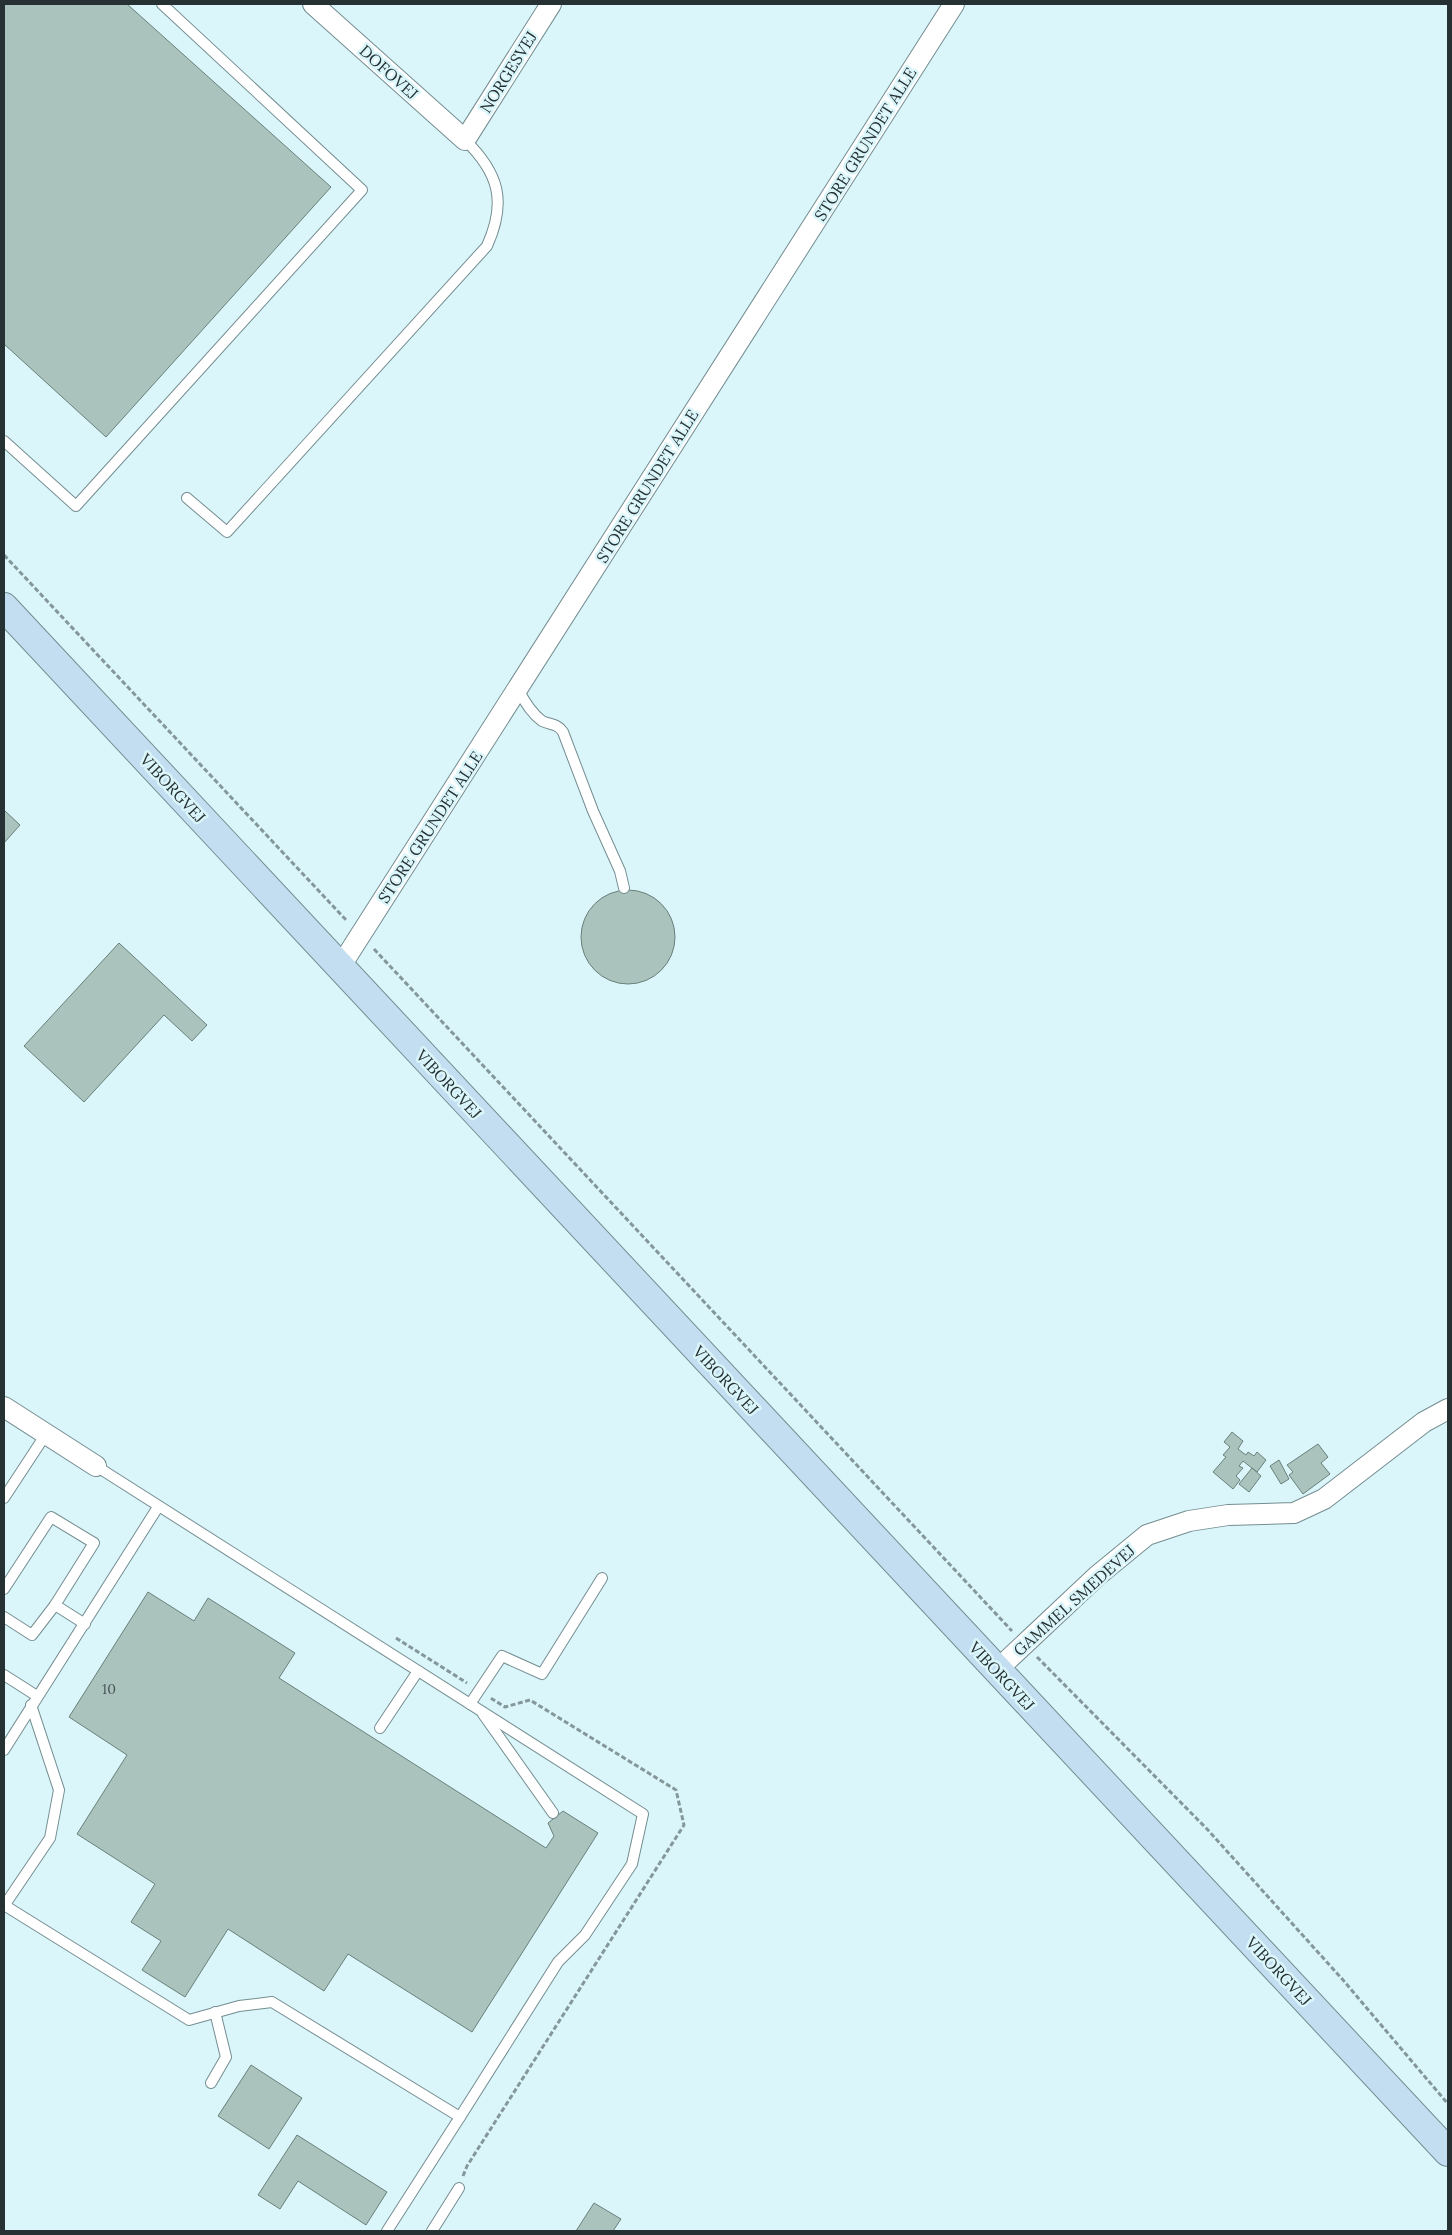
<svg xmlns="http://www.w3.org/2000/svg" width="1452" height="2235" viewBox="0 0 1452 2235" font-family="Lora,serif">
<rect width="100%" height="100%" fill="#dbf6fa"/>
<g fill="#aac3bd" stroke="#69807b">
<polygon points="4,4 127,4 331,187 106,437 4,344"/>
<polygon points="4,810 20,825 4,843"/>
<circle cx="628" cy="937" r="47"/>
<polygon points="119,943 207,1025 192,1041 164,1015 84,1102 24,1046"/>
<polygon points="1232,1432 1243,1441 1238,1449 1246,1455 1248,1452 1254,1456 1257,1452 1266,1460 1257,1472 1243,1461 1239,1466 1243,1468 1236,1476 1240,1480 1233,1489 1213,1472 1226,1457 1223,1455 1230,1447 1224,1442"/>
<polygon points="1318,1444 1328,1457 1321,1463 1330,1474 1303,1494 1289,1475 1293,1472 1287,1465"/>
<polygon points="1279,1460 1289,1479 1281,1484 1270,1466"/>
<polygon points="1252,1468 1261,1476 1249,1492 1239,1484"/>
<polygon points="148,1592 194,1621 208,1598 295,1653 279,1678 546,1848 554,1836 548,1823 563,1811 598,1833 472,2032 348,1954 324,1991 228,1929 185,1997 142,1970 161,1941 131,1922 155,1884 77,1834 127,1755 69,1717"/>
<polygon points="251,2065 302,2098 269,2149 218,2116"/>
<polygon points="297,2135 387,2192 366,2225 298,2181 280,2209 258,2195"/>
<polygon points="594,2203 621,2219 613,2231 576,2231"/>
</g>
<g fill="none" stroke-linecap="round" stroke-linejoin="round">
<defs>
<g id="lane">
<polyline points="4,441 76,506 362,190 162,4"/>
<path d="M187,498L227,532L487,246C507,202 499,173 465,140"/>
<path d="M518,689C524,701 531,713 542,721C550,725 557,723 563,732L593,811L620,871L624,888"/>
<polyline points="4,1498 46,1434"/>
<polyline points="4,1589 51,1517 94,1543 55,1605 32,1635 4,1617"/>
<polyline points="55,1605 85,1624"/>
<polyline points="4,1675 37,1696"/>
<polyline points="470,1704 502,1656 542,1674 602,1578"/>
<polyline points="483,1714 553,1813"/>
<polyline points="380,1728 418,1671"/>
<polyline points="4,1750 158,1507"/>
<polyline points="4,1905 189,2020 239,2006 272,2002 460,2117 558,1962 585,1935 632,1864 643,1814 96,1466"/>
<polyline points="4,1906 50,1838 59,1790 31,1705"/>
<polyline points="211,2083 226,2057 215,2012"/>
<polyline points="387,2231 460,2117"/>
<polyline points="432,2231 459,2188"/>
</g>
<g id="street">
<polyline points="313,4 465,140 551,4"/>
<polyline points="340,967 954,4"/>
<polyline points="4,1407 96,1466"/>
<polyline points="997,1670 1097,1576 1147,1535 1189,1521 1228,1515 1294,1513 1324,1499 1424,1422 1448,1409"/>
</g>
<polyline id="secondary" points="4,607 1448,2152"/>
</defs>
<use href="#lane" stroke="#748d91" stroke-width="12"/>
<use href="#street" stroke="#748d91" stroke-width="22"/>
<use href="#secondary" stroke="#748d91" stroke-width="30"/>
<g stroke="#84979a" stroke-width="3" stroke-dasharray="5 2.5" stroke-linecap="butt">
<polyline points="4,555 347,921"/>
<polyline points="374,949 1012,1631"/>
<polyline points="396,1638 467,1683"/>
<polyline points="1037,1657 1207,1829 1343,1980 1448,2104"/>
<polyline points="463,2176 467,2166 684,1825 676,1790 530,1700 505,1707 489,1697"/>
</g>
<use href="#lane" stroke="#fff" stroke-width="10"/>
<use href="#street" stroke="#fff" stroke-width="20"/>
<use href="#secondary" stroke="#c3def0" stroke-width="28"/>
</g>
<g text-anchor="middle" stroke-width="5" stroke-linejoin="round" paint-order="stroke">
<g font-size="14" fill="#475656">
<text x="109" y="1694">10</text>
</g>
<g font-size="16" fill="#263133" stroke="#dbf6fa">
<text transform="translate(389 72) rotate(42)" y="6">DOFOVEJ</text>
<text transform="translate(508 72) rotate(-58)" y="6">NORGESVEJ</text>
<text transform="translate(865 144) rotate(-58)" y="6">STORE GRUNDET ALLE</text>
<text transform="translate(647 486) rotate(-58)" y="6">STORE GRUNDET ALLE</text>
<text transform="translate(173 788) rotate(47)" y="6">VIBORGVEJ</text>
<text transform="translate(430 827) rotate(-57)" y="6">STORE GRUNDET ALLE</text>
<text transform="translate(449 1084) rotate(47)" y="6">VIBORGVEJ</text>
<text transform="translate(726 1380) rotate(47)" y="6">VIBORGVEJ</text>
<text transform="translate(1074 1600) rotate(-42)" y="6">GAMMEL SMEDEVEJ</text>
<text transform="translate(1002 1676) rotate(47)" y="6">VIBORGVEJ</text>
<text transform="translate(1279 1971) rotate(47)" y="6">VIBORGVEJ</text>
</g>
</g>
<rect width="1452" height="2235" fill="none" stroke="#263133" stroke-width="10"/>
</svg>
